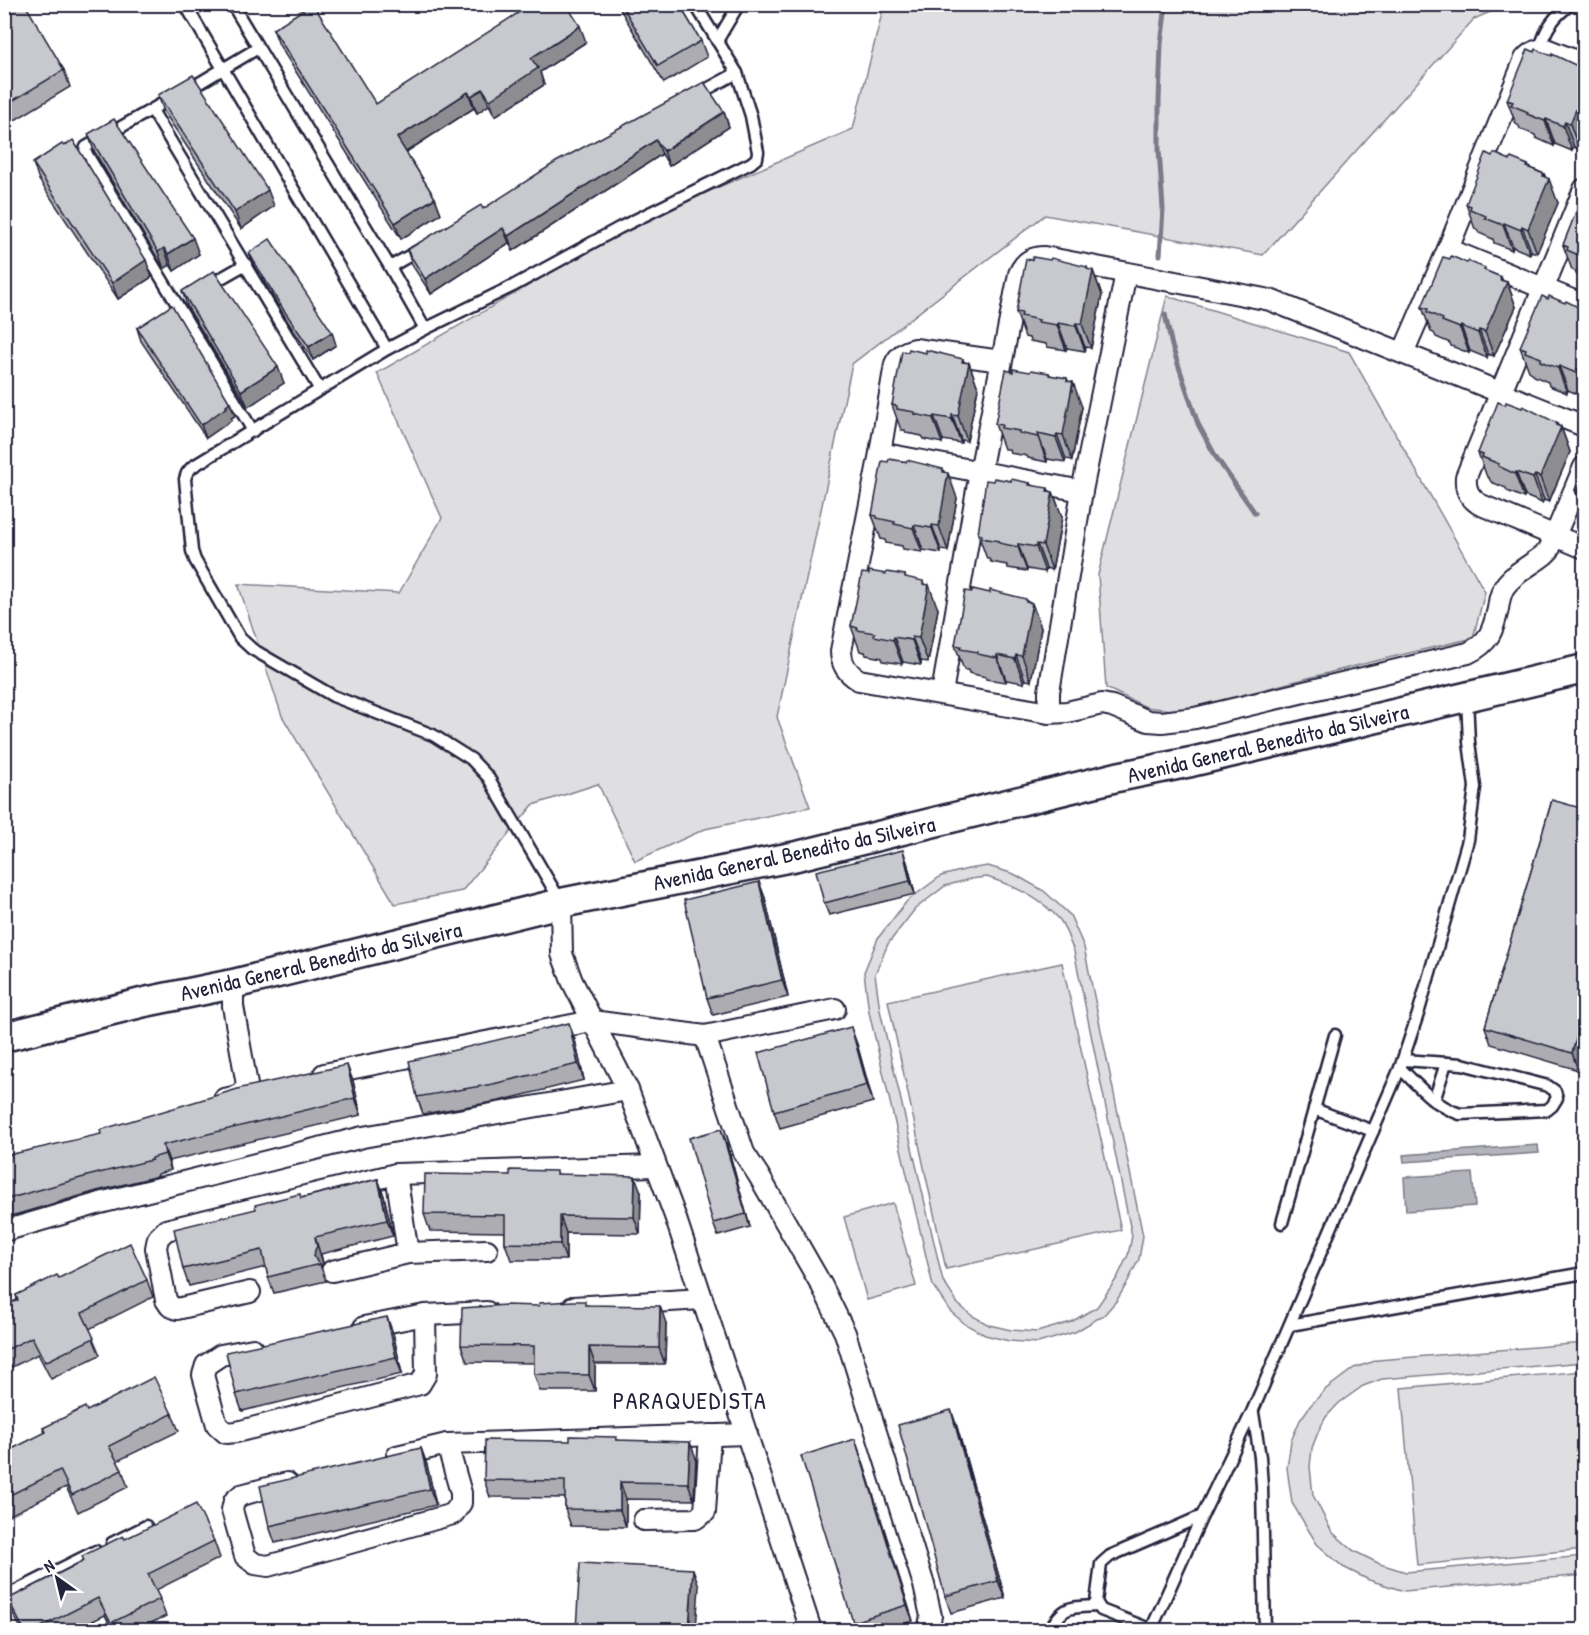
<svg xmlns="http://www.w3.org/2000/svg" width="1589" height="1635" viewBox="0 0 1589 1635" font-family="'Patrick Hand',sans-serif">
<rect width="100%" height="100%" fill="#fff"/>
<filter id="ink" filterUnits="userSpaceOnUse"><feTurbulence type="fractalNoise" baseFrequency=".0167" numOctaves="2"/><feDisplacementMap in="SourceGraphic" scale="12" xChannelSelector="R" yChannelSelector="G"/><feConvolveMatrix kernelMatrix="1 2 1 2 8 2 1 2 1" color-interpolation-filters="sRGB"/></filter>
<g filter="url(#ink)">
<g fill="#dfdfe2" stroke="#80808e" stroke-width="1.5" fill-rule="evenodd">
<polygon points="884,5 1506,5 1474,19 1263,255 1045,215 852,364 777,717 810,807 705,829 635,861 598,784 533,805 462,891 395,904 282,716 238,584 399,593 442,518 377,373 638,222 853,129"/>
<polygon points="1167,296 1349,352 1485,592 1473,638 1371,662 1179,711 1146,707 1106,688 1098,575"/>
<path d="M988,866L1014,874L1044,891L1070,915L1084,947L1143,1236L1139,1259L1126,1285L1117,1300L1104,1315L1075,1332L1038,1343L1009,1341L985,1335L965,1324L950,1311L933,1286L869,1012L864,972L878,938L907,901L941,876L968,869ZM987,877C1014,886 1041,898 1060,920C1066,928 1069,941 1074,951L1132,1236L1128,1255L1117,1278L1097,1307L1071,1322L1037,1332L1011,1330L989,1325L971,1315L958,1304L943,1281L880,1010L875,974L888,944L915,909L945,886L970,879Z"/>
<polygon points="1062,963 1121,1230 946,1269 888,1001"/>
<polygon points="893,1203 916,1286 867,1300 844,1217"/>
<polygon points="1584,1343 1584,1362 1382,1379 1363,1386 1339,1403 1326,1417 1319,1430 1312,1448 1310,1467 1313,1495 1332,1532 1354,1551 1380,1564 1406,1572 1584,1556 1584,1575 1404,1591 1369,1580 1343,1567 1317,1544 1292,1503 1287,1468 1291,1441 1300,1420 1310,1406 1326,1389 1354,1368 1378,1360"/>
<polygon points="1584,1371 1584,1549 1417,1565 1401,1388"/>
</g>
<g fill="#b4b4bc" stroke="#7a7a88" stroke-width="1.5">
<polygon points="1538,1145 1539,1153 1404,1162 1403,1155"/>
<polygon points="1472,1173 1475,1206 1406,1211 1404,1177"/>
</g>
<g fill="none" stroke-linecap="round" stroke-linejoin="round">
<g stroke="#7a7a88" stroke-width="5">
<polyline points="1160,255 1163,209 1159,149 1159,102 1161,44 1166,4"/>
<polyline points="1165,314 1172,346 1198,424 1216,457 1255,513"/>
</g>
<defs>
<g id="service">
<polyline points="185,4 387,349"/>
<polyline points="232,4 390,267 425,329"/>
<polyline points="695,4 737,73 696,95"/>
<polyline points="717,41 739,4"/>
<path d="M1540,49C1545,29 1554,16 1571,4"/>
<polyline points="186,91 258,48"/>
<polyline points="172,98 86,147 85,151 253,431"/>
<polyline points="152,110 320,390"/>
<polyline points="390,267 421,249"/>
<polyline points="209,285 246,264"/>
<polyline points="561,902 488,777 471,759 433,735 333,696 252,649 240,638 195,560 192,551 185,479 187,473 192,467 387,349 425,329 513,286 619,228 751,163 757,158 758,152 751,116 737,73"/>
<path d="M1400,1068C1418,1086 1435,1106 1460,1114L1547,1110L1552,1106L1557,1098L1555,1091L1548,1086L1462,1064L1403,1060"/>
<polyline points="1434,1101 1446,1063"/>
<polyline points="1314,1109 1373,1131"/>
<polyline points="1282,1223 1335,1035"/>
<polyline points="1290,1325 1584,1273"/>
<polyline points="1253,1413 1260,1457 1262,1487 1265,1630"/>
<polyline points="112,1543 146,1526"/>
<polyline points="4,1597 96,1551"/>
<path d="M1050,1630C1064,1604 1070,1608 1098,1606"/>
<polyline points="1151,1630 1202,1516 1252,1412 1400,1068 1418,1014 1468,840 1475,787 1469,742 1467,698"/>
<polyline points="1152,1630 1101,1610 1096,1602 1101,1564 1110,1556 1202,1516"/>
</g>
<g id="minor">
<path d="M1584,189L1466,477C1465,490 1469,497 1479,504L1584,548"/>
<polyline points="1448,249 1584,305"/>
<path d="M1403,353L1448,249L1525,59C1531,52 1537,49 1546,49L1584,64"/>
<path d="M1001,361L915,349C905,351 899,355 895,364L880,453L841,651C841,664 847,673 859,680L1049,713L1067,712L1102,704L1112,706L1148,721L1162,722L1195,718L1468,653C1489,643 1493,631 1498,609C1499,601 1500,593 1505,586C1514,573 1533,564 1545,554L1549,550L1584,467"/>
<polyline points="880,453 1082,491"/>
<path d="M942,693L980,472L1019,274C1024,262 1031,257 1044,257L1270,300L1584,426"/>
<polyline points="1049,713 1049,692 1082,491 1126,273"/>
<polyline points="561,903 562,954 572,981 628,1090 675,1216 811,1630"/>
<polyline points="705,1036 744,1153 759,1176 822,1286 845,1333 924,1585 931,1616 928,1630"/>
<polyline points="324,1074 592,1021 705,1036 835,1009"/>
<path d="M224,1099C233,1097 243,1096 247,1085L233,1006V984"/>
<polyline points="396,1174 408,1253"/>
<polyline points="4,1231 100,1203 363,1137 628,1090"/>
<polyline points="332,1271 408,1253 487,1250"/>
<polyline points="250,1292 177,1309 170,1306 166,1300 156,1248 158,1238 166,1230 396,1174 655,1166"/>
<polyline points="573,1307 702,1299"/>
<polyline points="364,1327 425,1315 487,1312"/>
<polyline points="253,1349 221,1355 206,1365 203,1375 217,1425 226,1433 237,1432 420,1384 426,1374 425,1315"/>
<polyline points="397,1456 447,1444 747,1434"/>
<polyline points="287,1483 241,1495 234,1501 232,1510 245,1556 255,1564 268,1566 453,1514 461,1503 461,1493 447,1444"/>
<polyline points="644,1520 695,1519 705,1512 710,1435"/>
</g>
<polyline id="secondary" points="4,1037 145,1002 233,984 561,903 797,856 1117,777 1191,762 1584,669"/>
</defs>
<use href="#service" stroke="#22223b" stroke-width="15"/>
<use href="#minor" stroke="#22223b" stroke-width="24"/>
<use href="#secondary" stroke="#22223b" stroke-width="33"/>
<use href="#service" stroke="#fff" stroke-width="10"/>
<use href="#minor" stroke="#fff" stroke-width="20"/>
<use href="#secondary" stroke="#fff" stroke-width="28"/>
</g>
<g fill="#acacb2" stroke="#22223b" stroke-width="1.5">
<polygon points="4,4 64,70 70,87 10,123 4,115"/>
<polygon points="617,4 679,4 701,41 707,57 664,83"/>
<polygon points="273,29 376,104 586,42 540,72 544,85 495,116 489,105 477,113 474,108 406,152 435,198 441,214 401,239 279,45"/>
<polygon points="1535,52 1552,56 1579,149 1574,147 1572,151 1555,144 1554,146 1536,138 1535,135 1520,129 1519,126 1516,124 1507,100"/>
<polygon points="158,95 274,206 241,229 164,112"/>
<polygon points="724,112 729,127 669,166 662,154 513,251 509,243 431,294 412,265 407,250 483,209"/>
<polygon points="88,134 199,254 174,271 170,265 164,269 94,151"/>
<polygon points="1492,156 1528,165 1529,167 1544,174 1558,203 1537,253 1531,251 1530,254 1513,247 1512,250 1494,243 1493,239 1479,233 1477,230 1475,229 1466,204"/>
<polygon points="33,163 152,277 118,299 39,180"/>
<polygon points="1584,194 1584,278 1576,274 1575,271 1572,270 1563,245"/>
<polygon points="249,253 336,345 313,360 288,322 254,265"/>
<polygon points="1088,270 1093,271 1102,295 1091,348 1085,347 1085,351 1067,348 1066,350 1047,347 1046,344 1030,341 1029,338 1025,337 1016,312"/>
<polygon points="1486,271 1501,277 1503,281 1507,282 1516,307 1494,356 1488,354 1487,358 1470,351 1469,353 1451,346 1450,343 1436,337 1434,333 1431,332 1422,307"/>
<polygon points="182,291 284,383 248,407 188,308"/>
<polygon points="1548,299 1565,303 1584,310 1584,397 1568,390 1567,393 1549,386 1548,382 1534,376 1532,373 1529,371 1520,347"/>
<polygon points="137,328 230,403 235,416 231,418 232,420 206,438 141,341"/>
<polygon points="908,352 963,359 964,362 969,363 978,388 967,441 961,440 961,443 943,440 942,443 923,439 922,436 906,433 905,430 901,430 892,405"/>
<polygon points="1013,372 1049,373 1050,375 1068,381 1082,407 1072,460 1066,459 1065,462 1047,459 1047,462 1028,458 1027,456 1010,453 1009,449 1004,449 995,424"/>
<polygon points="1558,426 1561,427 1570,452 1549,502 1544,500 1542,503 1525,496 1524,498 1507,491 1506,488 1491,482 1489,478 1487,477 1478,453"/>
<polygon points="1584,468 1584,515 1575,490"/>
<polygon points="944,472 957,498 948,551 941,550 941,553 923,550 922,552 903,549 902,546 886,543 885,540 881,539 872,515"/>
<polygon points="993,481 1030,483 1031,485 1053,492 1062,517 1052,570 1046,568 1045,572 1027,569 1027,571 1008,568 1007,565 991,562 989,559 987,559 978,534"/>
<polygon points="869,574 905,575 906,578 924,584 938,609 928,662 921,661 921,665 903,662 902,664 883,661 882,658 866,655 865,652 860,651 851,626"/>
<polygon points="1028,602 1041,628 1031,681 1025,680 1024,683 1006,680 1006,682 986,679 986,677 969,673 968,670 964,670 955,645"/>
<polygon points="1552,800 1578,1070 1491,1044 1485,1027"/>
<polygon points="907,862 915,894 829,915 824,903"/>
<polygon points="759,882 765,898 788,997 713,1015 707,998"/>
<polygon points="575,1040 584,1080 499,1101 423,1114 417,1097"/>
<polygon points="857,1044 873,1102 780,1128 774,1111"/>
<polygon points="353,1081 361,1115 169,1161 171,1170 158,1174 158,1176 97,1191 4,1218 4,1156"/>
<polygon points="726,1141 750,1227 718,1236 713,1223"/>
<polygon points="558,1174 641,1192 640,1234 566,1233 566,1260 511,1260 505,1243 505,1232 430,1231 424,1214 510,1175"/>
<polygon points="378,1179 384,1196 393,1236 321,1254 323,1263 321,1267 326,1281 274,1293 268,1277 266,1267 189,1286 183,1269 256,1209"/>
<polygon points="59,1278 147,1280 153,1297 89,1329 100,1355 51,1379 38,1354 4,1371 4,1306 17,1300 16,1295"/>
<polygon points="587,1305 666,1323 665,1364 595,1364 595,1391 540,1391 534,1374 534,1363 467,1362 461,1345 539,1306"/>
<polygon points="393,1333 402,1374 242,1411 236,1394"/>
<polygon points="951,1410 957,1427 1005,1598 951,1613 945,1596"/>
<polygon points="87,1411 172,1414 179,1431 117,1461 122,1470 128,1487 78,1512 66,1487 4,1518 4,1453 45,1433 43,1428"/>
<polygon points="618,1440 696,1458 694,1500 626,1499 626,1527 571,1526 565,1509 565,1498 490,1497 484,1480 570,1441"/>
<polygon points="421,1448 427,1465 436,1505 275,1543 269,1526"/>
<polygon points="861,1456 913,1621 884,1630 856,1630 853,1622"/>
<polygon points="125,1539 214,1541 220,1558 156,1590 166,1616 136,1630 112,1630 105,1615 74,1630 22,1630 14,1616 8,1599"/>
</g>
<g fill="#8c8c91" stroke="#22223b" stroke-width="1.5">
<polygon points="580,26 586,42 540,72 544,85 495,116 490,100 531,58"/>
<polygon points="483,89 489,105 477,113 471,96"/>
<polygon points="1584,90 1584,136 1579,149 1570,124"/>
<polygon points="468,92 474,108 403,154 397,138"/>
<polygon points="724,112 729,127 669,166 664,151"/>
<polygon points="1546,119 1555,144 1554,146 1545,121"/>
<polygon points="1565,122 1574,147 1572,151 1563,126"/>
<polygon points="656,140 662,154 513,251 508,236"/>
<polygon points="1544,174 1548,182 1549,179 1558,203 1537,253 1528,229"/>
<polygon points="268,190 274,206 241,229 235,212"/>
<polygon points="435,198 441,214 401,239 395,223"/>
<polygon points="1504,223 1513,247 1512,250 1503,225"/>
<polygon points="1522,226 1531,251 1530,254 1521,230"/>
<polygon points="503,228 509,243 431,294 425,279"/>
<polygon points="193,238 199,254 174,271 168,254"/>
<polygon points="164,248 170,265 164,269 158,252"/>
<polygon points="146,260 152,277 118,299 112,283"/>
<polygon points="1087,267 1091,278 1093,271 1102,295 1091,348 1082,324"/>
<polygon points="1501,277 1505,286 1507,282 1516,307 1494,356 1485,332"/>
<polygon points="1058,323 1067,348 1066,350 1057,325"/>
<polygon points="1076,323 1085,347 1085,351 1076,326"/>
<polygon points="1461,326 1470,351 1469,353 1460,328"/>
<polygon points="1479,330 1488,354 1487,358 1478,333"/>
<polygon points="332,332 336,345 313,360 309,347"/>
<polygon points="963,359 967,372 969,363 978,388 967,441 958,416"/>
<polygon points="1559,366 1568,390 1567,393 1558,368"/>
<polygon points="278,367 284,383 248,407 241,391"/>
<polygon points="1577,369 1584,388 1584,396 1576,373"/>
<polygon points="1067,378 1072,390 1073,382 1082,407 1072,460 1063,435"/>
<polygon points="230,403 235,416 231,418 232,420 206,438 201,425"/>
<polygon points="952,415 961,440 961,443 952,419"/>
<polygon points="934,416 943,440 942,443 933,418"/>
<polygon points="1557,423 1560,431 1561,427 1570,452 1549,502 1540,477"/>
<polygon points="1038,434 1047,459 1047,462 1038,437"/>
<polygon points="1057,434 1066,459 1065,462 1056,438"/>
<polygon points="943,469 947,480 948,473 957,498 948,551 939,526"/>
<polygon points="1516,472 1525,496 1524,498 1515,474"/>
<polygon points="1535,475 1544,500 1542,503 1533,478"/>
<polygon points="1048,488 1052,499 1053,492 1062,517 1052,570 1043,545"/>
<polygon points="914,525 923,550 922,552 913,528"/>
<polygon points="932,525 941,550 941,553 932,528"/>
<polygon points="1018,544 1027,569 1027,571 1018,547"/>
<polygon points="1037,544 1046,568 1045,572 1036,547"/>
<polygon points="923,581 927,593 929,585 938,609 928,662 919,638"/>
<polygon points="1026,599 1031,610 1032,603 1041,628 1031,681 1022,656"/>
<polygon points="894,637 903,662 902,664 893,640"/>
<polygon points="912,637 921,661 921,665 912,640"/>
<polygon points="997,655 1006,680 1006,682 997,658"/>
<polygon points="1016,655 1025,680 1024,683 1015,659"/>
<polygon points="903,850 907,862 915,894 910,881"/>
<polygon points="759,882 765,898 788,997 782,980"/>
<polygon points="1584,1011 1584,1049 1578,1070 1572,1053"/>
<polygon points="569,1023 575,1040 584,1080 578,1064"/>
<polygon points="851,1027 857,1044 873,1102 867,1085"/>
<polygon points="347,1065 353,1081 361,1115 355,1098"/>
<polygon points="721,1129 726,1141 750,1227 746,1214"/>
<polygon points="163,1145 169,1161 171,1170 165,1154"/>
<polygon points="635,1176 641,1192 640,1234 634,1217"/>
<polygon points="378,1179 384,1196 393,1236 387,1220"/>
<polygon points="560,1216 566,1233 566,1260 560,1244"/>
<polygon points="315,1237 323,1263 321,1267 320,1264 317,1265 314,1256"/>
<polygon points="660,1306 666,1323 665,1364 659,1348"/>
<polygon points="387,1317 393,1333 402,1374 396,1357"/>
<polygon points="589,1347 595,1364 595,1391 589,1375"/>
<polygon points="951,1410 957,1427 1005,1598 998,1581"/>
<polygon points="855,1439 861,1456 913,1621 907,1605"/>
<polygon points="690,1442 696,1458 694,1500 688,1483"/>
<polygon points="421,1448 427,1465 436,1505 430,1489"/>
<polygon points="620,1482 626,1499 626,1527 620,1510"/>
<polygon points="693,1569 699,1586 696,1630 689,1630"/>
</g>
<g fill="#c8c8cf" stroke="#22223b" stroke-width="1.5">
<polygon points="4,4 25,4 64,70 4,106"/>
<polygon points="312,4 313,4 376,104 532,4 566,4 580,26 531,58 538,68 490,100 483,89 471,96 468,92 397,138 435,198 395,223 273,29"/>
<polygon points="621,4 679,4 701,41 658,66"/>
<polygon points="1528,49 1535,52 1535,49 1552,56 1552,54 1584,69 1584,90 1570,124 1565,122 1563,126 1546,119 1545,121 1527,114 1528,112 1511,105 1513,102 1507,100"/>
<polygon points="193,75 268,190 235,212 158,95"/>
<polygon points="704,82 724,112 664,151 656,140 508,236 503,228 425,279 407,250 481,205 483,209 556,162"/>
<polygon points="114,119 193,238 168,254 164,248 158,252 88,134"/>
<polygon points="73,140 146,260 112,283 33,163 62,144 64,146"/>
<polygon points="1486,153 1492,156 1494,153 1510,160 1511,158 1528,165 1527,167 1544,174 1543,176 1549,179 1528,229 1522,226 1521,230 1504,223 1503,225 1485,218 1486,216 1470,209 1471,206 1466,204"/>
<polygon points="1583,194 1584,194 1584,260 1582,259 1583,257 1567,250 1568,247 1563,245"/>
<polygon points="270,239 332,332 309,347 283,309 249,253"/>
<polygon points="1451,256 1467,263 1468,261 1485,268 1484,270 1501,277 1500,280 1507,282 1485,332 1479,330 1478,333 1461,326 1460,328 1442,321 1443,319 1427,312 1428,309 1422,307 1443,257 1450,259"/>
<polygon points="1033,257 1050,260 1051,258 1087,267 1087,269 1093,271 1082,324 1076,323 1076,326 1058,323 1057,325 1038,322 1039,320 1021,316 1022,313 1016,312 1026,259 1032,260"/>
<polygon points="214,271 278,367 241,391 182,291"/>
<polygon points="1542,296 1548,299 1549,296 1565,303 1566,301 1584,310 1584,372 1577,369 1576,373 1559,366 1558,368 1540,361 1541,358 1525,352 1526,349 1520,347"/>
<polygon points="172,305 230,403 226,406 227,407 201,425 137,328"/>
<polygon points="909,349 926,353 926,350 963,359 962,362 969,363 958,416 952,415 952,419 934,416 933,418 914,414 915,412 897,409 897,406 892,405 902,351 908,352"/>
<polygon points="1013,369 1030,372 1031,370 1049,373 1049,375 1067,378 1067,381 1073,382 1063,435 1057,434 1056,438 1038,434 1038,437 1019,433 1019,431 1001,428 1002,425 995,424 1006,370 1013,372"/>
<polygon points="1498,402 1505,405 1506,402 1522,408 1523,406 1557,423 1556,425 1561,427 1540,477 1535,475 1533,478 1516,472 1515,474 1498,466 1499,464 1482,457 1483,455 1478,453"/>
<polygon points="889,459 906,462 907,460 943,469 943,472 948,473 939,526 932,525 932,528 914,525 913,528 894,524 895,522 877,518 877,516 872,515 882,461 888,462"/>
<polygon points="1584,468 1584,497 1580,496 1581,493 1575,490"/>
<polygon points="994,478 1011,481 1011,479 1030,483 1029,485 1048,488 1047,491 1053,492 1043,545 1037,544 1036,547 1018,544 1018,547 999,543 999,541 982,538 982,535 978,534 986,480 993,481"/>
<polygon points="869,571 886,574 887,572 905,575 905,577 923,581 923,584 929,585 919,638 912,637 912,640 894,637 893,640 874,636 875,633 857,630 858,628 851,626 862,573 869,574"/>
<polygon points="973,589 990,593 990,590 1026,599 1026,602 1032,603 1022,656 1016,655 1015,659 997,655 997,658 977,654 978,652 960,649 961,646 955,645 965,591 972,592"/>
<polygon points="1552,800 1584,809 1584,1011 1572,1053 1485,1027"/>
<polygon points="903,850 910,881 824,903 816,871"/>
<polygon points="759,882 782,980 707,998 684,900"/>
<polygon points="569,1023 578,1064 493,1084 417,1097 409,1061"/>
<polygon points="851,1027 867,1085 774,1111 758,1053"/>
<polygon points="347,1065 355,1098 163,1145 165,1154 152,1158 152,1160 91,1175 4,1200 4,1156 101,1134 100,1130 241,1088"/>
<polygon points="721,1129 746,1214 713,1223 689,1138"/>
<polygon points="510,1170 556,1171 556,1174 635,1176 634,1217 560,1216 560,1244 505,1243 505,1215 424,1214 425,1174 510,1175"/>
<polygon points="378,1179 387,1220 315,1237 317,1246 315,1250 314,1256 317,1262 320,1264 268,1277 262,1250 183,1269 174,1229 256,1209 255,1205 300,1194 301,1198"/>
<polygon points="130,1243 147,1280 82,1313 94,1338 45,1362 32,1337 4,1351 4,1306 18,1300 16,1295 57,1275 59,1278"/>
<polygon points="573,1301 585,1301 585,1305 660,1306 659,1348 589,1347 589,1375 534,1374 534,1346 461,1345 462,1308 506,1305 539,1306 539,1303"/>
<polygon points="387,1317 396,1357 236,1394 226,1352"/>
<polygon points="154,1377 172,1414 109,1446 122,1470 72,1495 60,1470 4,1498 4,1453 46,1432 43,1428 85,1407 87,1411"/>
<polygon points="951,1410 998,1581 945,1596 898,1425"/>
<polygon points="570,1436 617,1437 616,1440 690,1442 688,1483 620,1482 620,1510 565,1509 565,1481 484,1480 485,1440 570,1441"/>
<polygon points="855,1439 907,1605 853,1622 801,1456"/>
<polygon points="421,1448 430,1489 269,1526 260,1486"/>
<polygon points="196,1504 214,1541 148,1574 160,1599 111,1623 98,1598 35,1630 24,1630 8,1599 84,1561 82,1556 123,1536 125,1539"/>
<polygon points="580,1563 693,1569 689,1630 576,1630"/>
</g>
</g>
<g text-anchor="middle" stroke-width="5" stroke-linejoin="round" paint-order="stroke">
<g font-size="22" fill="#22223b" stroke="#fff">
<text transform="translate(1268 743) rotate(-13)" y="8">Avenida General Benedito da Silveira</text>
<text transform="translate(794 853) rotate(-12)" y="8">Avenida General Benedito da Silveira</text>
<text transform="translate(321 961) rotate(-13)" y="8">Avenida General Benedito da Silveira</text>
</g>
<g font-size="24" letter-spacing="1.5" fill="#22223b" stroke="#fff">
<text x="690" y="1409">PARAQUEDISTA</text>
</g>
</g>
<rect width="1589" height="1635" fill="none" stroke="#fff" stroke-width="24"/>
<rect x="12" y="12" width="1565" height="1611" fill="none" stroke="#22223b" stroke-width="2" filter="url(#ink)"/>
<g transform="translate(57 1578) rotate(326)" stroke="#ffffff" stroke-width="4.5" paint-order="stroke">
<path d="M0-4.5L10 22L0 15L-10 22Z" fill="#22223b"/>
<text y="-9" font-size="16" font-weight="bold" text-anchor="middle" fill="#22223b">N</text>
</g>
</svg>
